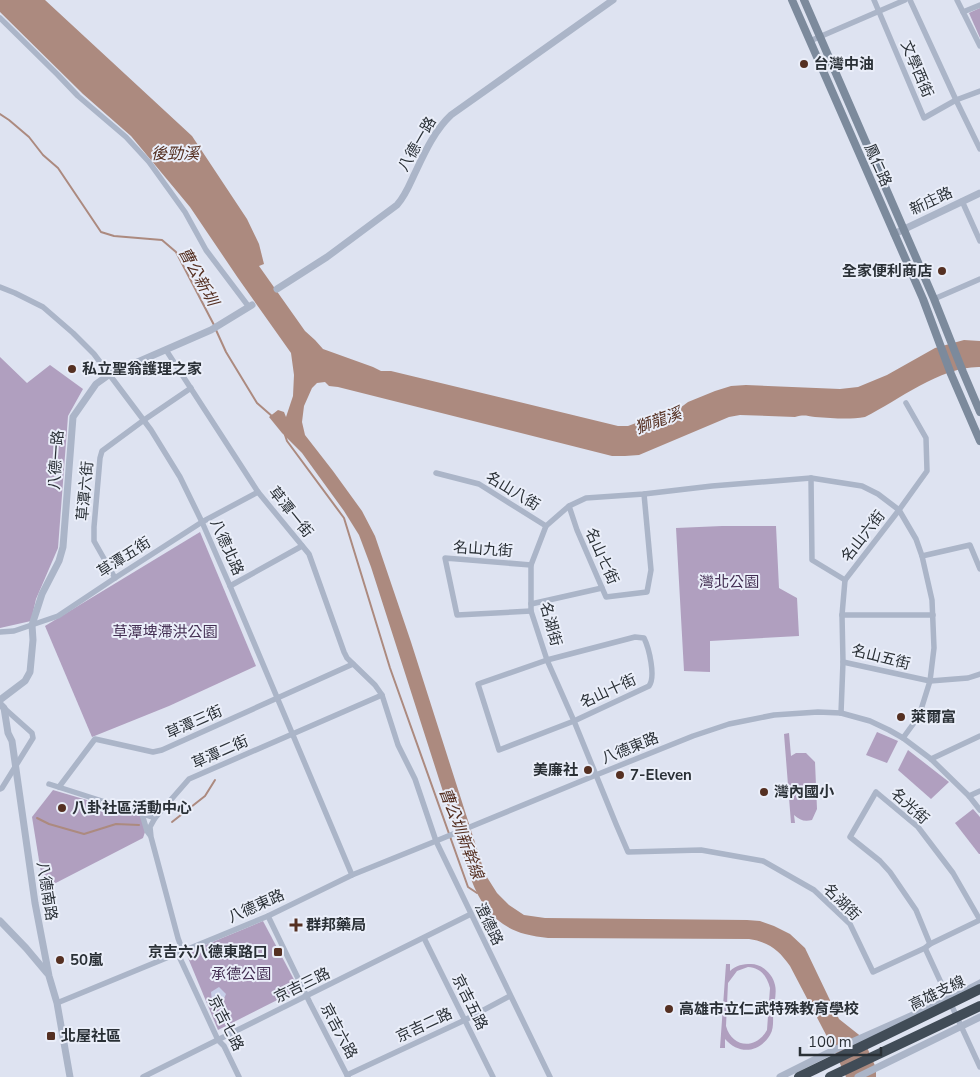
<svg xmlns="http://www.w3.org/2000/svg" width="980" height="1077" viewBox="0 0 980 1077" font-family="'Nunito Sans','Noto Sans TC',sans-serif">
<rect width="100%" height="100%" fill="#dee3f1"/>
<g fill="#b09fbf" fill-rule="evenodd">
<polygon points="980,8 980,38 969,13"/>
<polygon points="0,357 27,383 50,365 83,389 68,416 58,548 36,599 31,621 0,628"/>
<polygon points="722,526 776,526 779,588 797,598 799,636 710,641 710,672 684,671 676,528"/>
<polygon points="200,532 256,666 169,706 92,737 45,626"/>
<polygon points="877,732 898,741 887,763 866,755"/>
<path d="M789,733L791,756L796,753H806L815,762L817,809L812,820C804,822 800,820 794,815L795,823H791L784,734Z"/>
<polygon points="908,750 949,782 931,799 898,770"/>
<polygon points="53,790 141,816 145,832 143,838 48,887 43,885 32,817"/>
<polygon points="973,809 980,817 980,854 979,854 955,823"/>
<polygon points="263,921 299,989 218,1030 186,953"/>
<path d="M726,964H730V971C736,965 743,964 751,964C762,964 773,974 775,985C777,993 774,1004 773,1012C773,1019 774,1029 770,1035C759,1053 739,1055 725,1039V1048H720ZM748,967C761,968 767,976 770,988L767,1030C756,1050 732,1048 726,1026L728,983L737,971Z"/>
</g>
<polygon fill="#c7cee8" points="219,987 226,994 222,1003 212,1001 211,992"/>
<path fill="#ac8a7f" d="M0,0H45L192,136L247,219L259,244L264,264L259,266L305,331L315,340L323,349L373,367L381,371H391L618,426H628L671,410L680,408L688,402L715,391L731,386L746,385L840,389L858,387L887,375L935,348L964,340L980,341V367C941,366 899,400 865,417C848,420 832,418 815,417C806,416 805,414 795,417L740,415L729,417L639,455L625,456H612L338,387L329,386L325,382L317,383L312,388L304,406L302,422L305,435L333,471L362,511L375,536L411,642L485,874L497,893L509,905L524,915L545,918L747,920L760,921L774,926L790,934L805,948L839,1019L863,1038L876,1068V1077H846L834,1050L790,966C779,950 769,942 749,939L548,938C541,937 532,936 525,934C496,926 481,906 471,879L371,567L359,535L344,511L302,453L282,433L269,417L278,410L284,412L286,417L293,396L294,375L291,353L238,278L190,207L131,136L83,94L0,12Z"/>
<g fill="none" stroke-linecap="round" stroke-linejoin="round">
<g stroke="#ac8a7f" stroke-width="2">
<polyline points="0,114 9,120 29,137 43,155 58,168 101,232 114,236 162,240 176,252 214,325"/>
<polyline points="216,330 226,352 257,403 273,417"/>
<polyline points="285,435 287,441 344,518 390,668 468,887 477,893"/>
<polyline points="37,818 49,824 84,834 116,824 139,825"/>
<polyline points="172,822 205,796 215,780"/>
</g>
<g stroke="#abb5c8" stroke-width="5.5">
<polyline points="874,0 924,118 956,100 980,91"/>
<polyline points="910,0 956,100 980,149"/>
<polyline points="957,0 980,46"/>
<polyline points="963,12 980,5"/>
<polyline points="0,18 58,75 78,96 126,137 149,162 185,212 206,250 249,307"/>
<polyline points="810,41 905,0"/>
<polyline points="962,201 980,241"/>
<polyline points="0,287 15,293 43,307 73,333 94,354 151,430 180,477 202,522 230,586 352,875"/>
<polyline points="934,299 980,279"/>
<polyline points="166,350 258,492 309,554 344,652 347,658 375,685 382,695 398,745 415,779 436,841 550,1077"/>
<polyline points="436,473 479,484 546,526"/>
<polyline points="811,478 812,560 845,580 899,510 927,471 926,438 906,403"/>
<polyline points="569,506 577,530 606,597 647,592 651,570 644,494"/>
<polyline points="922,556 970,545 980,569"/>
<polyline points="531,565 445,558 457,615 531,611"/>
<polyline points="115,578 94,541 94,527 100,458 102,451 144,420 191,388"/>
<polyline points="230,586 302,546"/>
<polyline points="531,604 602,588"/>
<polyline points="842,615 845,580"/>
<polyline points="933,615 842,615 843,662 930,681 968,678 980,674"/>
<polyline points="0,632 14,631 58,616 115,578 202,522 258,492"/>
<path d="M635,637L644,638C649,648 656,677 649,686L574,721L499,750L478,684L547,660Z"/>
<polyline points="841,713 843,662"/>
<polyline points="903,738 919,716 930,681 934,648 932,600 922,556 916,539 899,510 878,494 862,486 811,478 712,486 644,494 586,498 569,506 546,526 531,565 531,611 547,660 574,721 616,824 628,852 701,850 763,861 814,890 850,924 873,972 925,948 930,944 980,920"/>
<polyline points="931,759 980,736"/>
<polyline points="49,784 155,818"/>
<polyline points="59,787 95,739 153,752 162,750 353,664"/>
<polyline points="0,789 2,788 33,738 32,733 4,708"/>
<polyline points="969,796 980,791"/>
<polyline points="142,814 147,831 150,835"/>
<polyline points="268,916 310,1003 348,1077"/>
<polyline points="424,938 493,1077"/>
<polyline points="930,944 916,910 890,872 880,861 850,837 876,792 918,827 953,873 980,920"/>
<polyline points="925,948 980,1067"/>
<polyline points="183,952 178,938 151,837 150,827 155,818 189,779 382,695"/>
<polyline points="178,954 218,1040 224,1046 239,1077"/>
<polyline points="57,1003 268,916 352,875 436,841 596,775 693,736 729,724 774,715 818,712 841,713 870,721 889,730 903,738 931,759 969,796 980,810"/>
<polyline points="347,1075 465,1020 510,996"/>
<polyline points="143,1077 471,914"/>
</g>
<g stroke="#abb5c8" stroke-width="7">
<polyline points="894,234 980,193"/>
<path d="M277,289L327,257L397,205C405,196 409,186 414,175C424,154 434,131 451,115L613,0"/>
<polyline points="0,700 25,681 30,672 33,640 32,625 42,594 59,561 63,547 73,417 96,384 110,374 211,330 252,305"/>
<polyline points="0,704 4,708 8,733 12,741 35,903 49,976 57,1003 70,1077"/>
<polyline points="0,921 26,948 47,973"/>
<polyline points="780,1077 834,1050 949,999 980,983"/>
<polyline points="858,1077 980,1017"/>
</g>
<g stroke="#7c8a9c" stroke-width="8">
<polyline points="792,0 923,299 951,374 980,441"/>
<polyline points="804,0 934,299 963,372 980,412"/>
</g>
<g stroke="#414c57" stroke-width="10">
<polyline points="799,1077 980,989"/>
<polyline points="830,1077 980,1006"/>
</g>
</g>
<g fill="#553022" stroke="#eaeef9" stroke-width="2">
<circle cx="804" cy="64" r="5"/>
<circle cx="942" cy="271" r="5"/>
<circle cx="72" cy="369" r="5"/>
<circle cx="901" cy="717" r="5"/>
<circle cx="588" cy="770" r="5"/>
<circle cx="620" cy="775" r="5"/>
<circle cx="764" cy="792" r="5"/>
<circle cx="62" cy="808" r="5"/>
<path d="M293.5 917.5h5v5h5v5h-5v5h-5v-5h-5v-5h5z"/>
<rect x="273" y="947" width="10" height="10" rx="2.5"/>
<circle cx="60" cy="960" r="5"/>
<circle cx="669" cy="1009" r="5"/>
<rect x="46" y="1031" width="10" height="10" rx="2.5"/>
</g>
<g text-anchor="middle" stroke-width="4" stroke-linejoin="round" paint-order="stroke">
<g font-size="15" font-weight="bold" fill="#2a3036" stroke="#eaeef9" text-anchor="start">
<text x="814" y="69">台灣中油</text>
<text x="932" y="276" text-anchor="end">全家便利商店</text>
<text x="82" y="374">私立聖翁護理之家</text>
<text x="911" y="722">萊爾富</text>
<text x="578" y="775" text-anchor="end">美廉社</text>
<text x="630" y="780">7-Eleven</text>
<text x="774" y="797">灣內國小</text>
<text x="72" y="813">八卦社區活動中心</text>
<text x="306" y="930">群邦藥局</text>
<text x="268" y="957" text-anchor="end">京吉六八德東路口</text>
<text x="70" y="965">50嵐</text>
<text x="679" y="1014">高雄市立仁武特殊教育學校</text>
<text x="61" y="1041">北屋社區</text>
</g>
<g font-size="15" fill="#2a3036" stroke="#eaeef9">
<text transform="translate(917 69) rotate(67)" y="5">文學西街</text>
<text transform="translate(417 144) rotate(-60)" y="5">八德一路</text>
<text transform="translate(878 165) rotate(66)" y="5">鳳仁路</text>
<text transform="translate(931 201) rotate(-25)" y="5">新庄路</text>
<text transform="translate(56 460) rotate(-86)" y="5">八德一路</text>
<text transform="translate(85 491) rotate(-85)" y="5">草潭六街</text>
<text transform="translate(513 491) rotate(31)" y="5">名山八街</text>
<text transform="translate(291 512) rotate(51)" y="5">草潭一街</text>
<text transform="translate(863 536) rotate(-52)" y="5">名山六街</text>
<text transform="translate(227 547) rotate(66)" y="5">八德北路</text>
<text transform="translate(483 549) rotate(4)" y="5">名山九街</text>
<text transform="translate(602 556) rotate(66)" y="5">名山七街</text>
<text transform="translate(124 557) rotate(-33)" y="5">草潭五街</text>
<text transform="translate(551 624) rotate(75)" y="5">名湖街</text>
<text transform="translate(881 657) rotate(14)" y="5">名山五街</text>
<text transform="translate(608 691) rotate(-25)" y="5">名山十街</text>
<text transform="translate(194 722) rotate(-24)" y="5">草潭三街</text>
<text transform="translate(630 748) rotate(-22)" y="5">八德東路</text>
<text transform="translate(220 752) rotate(-24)" y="5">草潭二街</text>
<text transform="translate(910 806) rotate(42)" y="5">名光街</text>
<text transform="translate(47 891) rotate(81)" y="5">八德南路</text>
<text transform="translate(842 902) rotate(45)" y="5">名湖街</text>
<text transform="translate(256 906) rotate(-24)" y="5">八德東路</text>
<text transform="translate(489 924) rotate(64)" y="5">澄德路</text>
<text transform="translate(302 985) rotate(-26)" y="5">京吉三路</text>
<text transform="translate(937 993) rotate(-26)" y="5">高雄支線</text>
<text transform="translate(470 1002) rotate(63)" y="5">京吉五路</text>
<text transform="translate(226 1023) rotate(63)" y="5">京吉七路</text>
<text transform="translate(424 1025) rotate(-25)" y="5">京吉二路</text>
<text transform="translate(339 1031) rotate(62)" y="5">京吉六路</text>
</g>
<g font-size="15" fill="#442f53" stroke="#eaeef9">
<text x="729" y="587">灣北公園</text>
<text x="165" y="637">草潭埤滯洪公園</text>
<text x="241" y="979">承德公園</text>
</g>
<g font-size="16" font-style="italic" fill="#553022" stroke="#eaeef9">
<text x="175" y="159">後勁溪</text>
<text transform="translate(199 276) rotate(61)" y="6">曹公新圳</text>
<text transform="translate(658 420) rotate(-20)" y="6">獅龍溪</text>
<text transform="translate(462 833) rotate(69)" y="6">曹公圳新幹線</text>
</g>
</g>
<path d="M800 1047v8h81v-8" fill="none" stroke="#2a3036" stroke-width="2.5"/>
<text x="808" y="1047" font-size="15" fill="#2a3036" stroke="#eaeef9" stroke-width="4" paint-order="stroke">100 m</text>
</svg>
